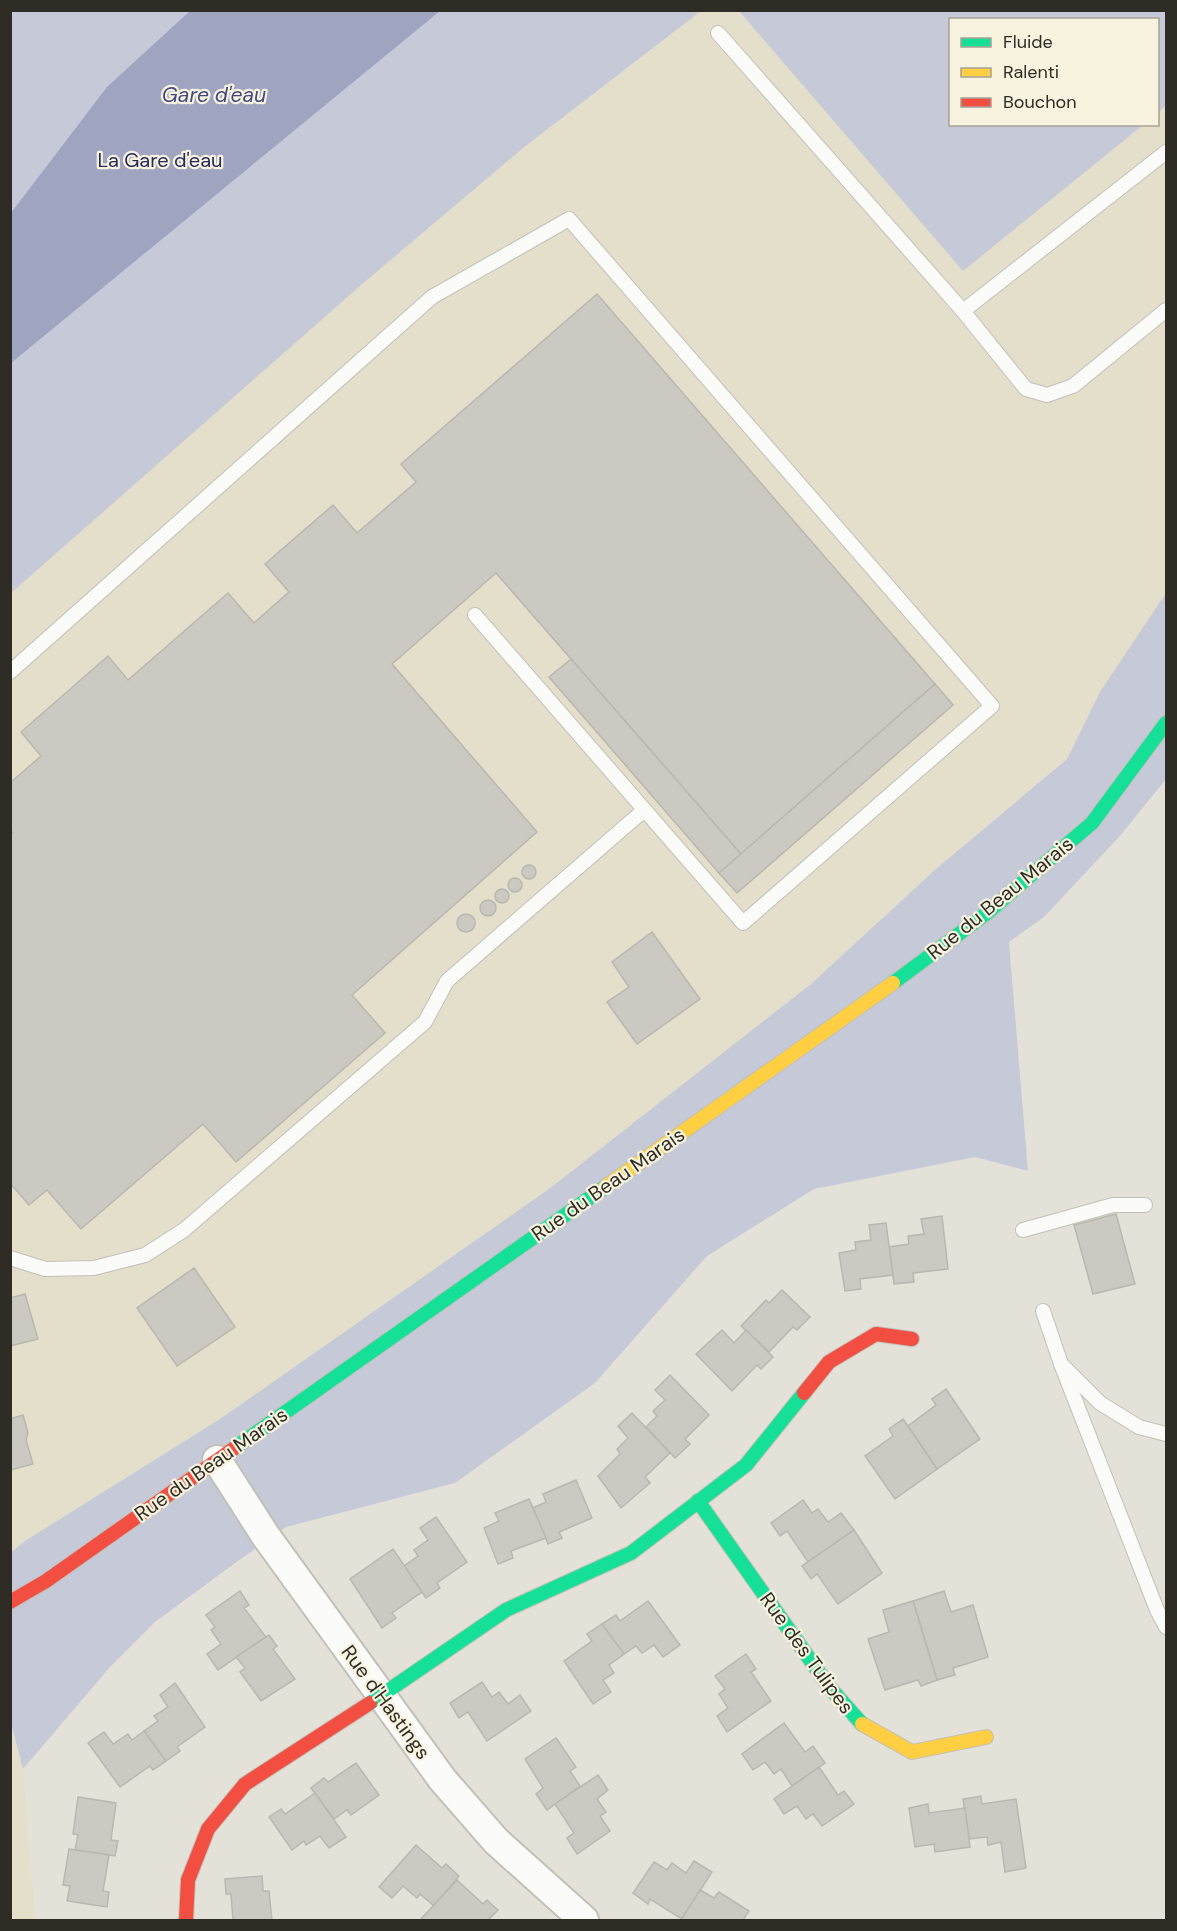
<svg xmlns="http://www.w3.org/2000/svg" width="1177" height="1931" viewBox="0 0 1177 1931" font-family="'DM Sans',sans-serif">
<rect width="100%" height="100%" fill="#e4e2d8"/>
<g fill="#e3dfcb">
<polygon points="701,11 739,11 963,271 1143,125 1158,124 1158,113 1166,105 1166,593 1100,692 1067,758 936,869 811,984 549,1189 220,1419 25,1541 11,1553 10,593 361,285 523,148"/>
<polygon points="10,1723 23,1769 35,1920 11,1920"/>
</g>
<g fill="#c6c9d7">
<polygon points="11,11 701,11 523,148 361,285 11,593"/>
<polygon points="739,11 1166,11 1166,105 1158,113 1158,20 950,20 950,124 1143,125 963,271"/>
<polygon points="1166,593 1166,779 1119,837 1044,917 1009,942 1028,1171 975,1157 814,1189 707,1256 595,1383 455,1483 286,1527 242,1558 155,1622 110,1667 23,1769 11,1723 10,1553 25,1541 220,1419 549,1189 811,984 936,869 1067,759 1100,692"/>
</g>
<polygon fill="#9fa4c0" points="191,10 440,11 11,363 11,213 107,87"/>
<g fill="#cbc9c1" stroke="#b9b7af" stroke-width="1.5">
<polygon points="597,294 935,684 741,854 496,573 392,664 537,832 352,995 385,1033 236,1162 203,1124 81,1229 47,1190 29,1205 10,1183 10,835 13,833 10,830 10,783 41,756 21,732 108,656 128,680 228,593 254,623 289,592 265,564 333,505 357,533 416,482 401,464"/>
<polygon points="571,659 741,854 719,873 549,677"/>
<polygon points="935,684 953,705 737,893 719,873"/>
<circle cx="529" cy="872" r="7"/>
<circle cx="515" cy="885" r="7"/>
<circle cx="502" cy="896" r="7"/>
<circle cx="488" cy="908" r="8"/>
<circle cx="466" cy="923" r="9"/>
<polygon points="652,932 700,999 637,1044 607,1002 629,987 612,962"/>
<polygon points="1116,1214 1135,1284 1093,1294 1074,1225"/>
<polygon points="942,1216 948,1269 913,1273 914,1282 894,1284 889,1247 909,1244 908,1236 924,1234 921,1219"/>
<polygon points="886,1223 893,1275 860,1279 861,1289 845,1291 839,1253 856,1250 855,1242 871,1240 869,1225"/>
<polygon points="194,1268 235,1327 177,1366 137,1308"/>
<polygon points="782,1290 810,1317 797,1330 793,1327 769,1352 741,1326 766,1300 769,1303"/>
<polygon points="25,1294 38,1339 10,1346 10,1298"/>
<polygon points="722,1330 734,1343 746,1330 773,1357 761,1369 757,1365 732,1391 696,1354"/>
<polygon points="670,1375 709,1415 685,1439 690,1444 675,1458 646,1427 657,1416 653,1411 665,1400 655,1390"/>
<polygon points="946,1389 980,1439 937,1469 908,1426 936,1405 932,1399"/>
<polygon points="632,1413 670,1453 645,1477 650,1483 621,1508 598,1476 620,1454 617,1449 628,1438 618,1426"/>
<polygon points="23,1415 28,1433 26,1440 33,1464 10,1470 10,1419"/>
<polygon points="903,1419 937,1469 895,1499 865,1456 893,1436 889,1429"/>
<polygon points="576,1480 592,1518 559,1532 562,1538 548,1544 533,1508 546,1502 543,1494"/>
<polygon points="529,1499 546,1538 511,1551 513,1558 498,1564 484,1528 499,1521 495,1513"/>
<polygon points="803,1500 812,1513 818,1509 828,1522 841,1513 854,1530 808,1562 787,1531 780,1536 771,1523"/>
<polygon points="436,1517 467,1562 437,1583 440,1588 426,1598 404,1566 418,1556 414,1550 428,1540 420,1528"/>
<polygon points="854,1530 882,1573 838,1604 817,1574 811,1579 802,1566"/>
<polygon points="393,1549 422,1592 392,1613 396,1618 382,1628 350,1579"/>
<polygon points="240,1591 249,1605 244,1608 266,1637 218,1670 207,1654 221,1644 211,1630 215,1627 206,1615"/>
<polygon points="944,1591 951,1612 973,1605 988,1657 953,1668 955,1675 937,1680 913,1601"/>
<polygon points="648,1601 680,1645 663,1657 654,1645 642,1653 636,1646 624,1654 602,1624 616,1615 620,1621"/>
<polygon points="913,1601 937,1680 921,1686 918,1680 885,1690 868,1639 889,1632 883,1610"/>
<polygon points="602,1624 624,1654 609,1665 614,1673 603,1680 611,1692 593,1704 564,1661 592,1641 587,1634"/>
<polygon points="269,1635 277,1646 273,1649 295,1679 261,1701 240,1672 245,1668 236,1657"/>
<polygon points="746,1654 756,1669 751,1672 771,1701 727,1732 717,1716 728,1708 719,1694 725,1689 715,1676"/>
<polygon points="482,1682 492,1697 499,1692 508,1704 520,1695 531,1711 487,1741 468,1712 459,1718 450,1703"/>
<polygon points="175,1683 205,1727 177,1747 180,1751 166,1761 144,1731 158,1721 154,1716 168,1707 160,1695"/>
<polygon points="784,1723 805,1752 813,1746 825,1763 792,1786 781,1769 774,1774 765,1762 753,1770 742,1754"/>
<polygon points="144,1731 166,1761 153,1770 150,1766 120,1787 88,1743 104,1732 113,1744 128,1734 132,1740"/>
<polygon points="556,1738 576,1767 570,1771 580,1786 547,1810 536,1794 543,1788 525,1759"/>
<polygon points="356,1763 379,1795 351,1815 347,1810 334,1819 311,1788 324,1778 328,1782"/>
<polygon points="819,1767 838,1795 844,1791 854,1804 822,1826 813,1814 806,1819 797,1806 784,1814 774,1799"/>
<polygon points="598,1775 608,1790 597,1799 606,1812 600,1816 610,1831 577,1854 567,1838 574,1833 555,1804"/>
<polygon points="315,1793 346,1837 329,1848 320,1836 306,1845 304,1841 292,1850 269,1817 281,1809 285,1814"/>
<polygon points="981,1796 982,1804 1016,1799 1026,1868 1005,1872 1001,1842 988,1845 987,1837 969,1839 963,1799"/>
<polygon points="78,1797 116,1803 111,1840 118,1841 115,1856 75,1850 78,1835 73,1834"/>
<polygon points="928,1804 929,1813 965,1808 970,1847 935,1852 934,1844 915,1847 909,1808"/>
<polygon points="416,1845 442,1868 446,1864 459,1876 434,1906 420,1894 417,1898 403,1886 392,1898 379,1887"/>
<polygon points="69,1849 109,1855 103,1891 109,1892 107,1907 67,1901 70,1886 63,1885"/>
<polygon points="694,1861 712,1872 682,1919 650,1899 648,1904 633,1893 654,1862 667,1870 672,1863 686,1873"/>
<polygon points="262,1876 263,1891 269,1891 272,1920 233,1920 231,1894 226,1894 225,1879"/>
<polygon points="457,1880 483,1904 487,1900 498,1910 488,1920 420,1920"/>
<polygon points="700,1890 714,1898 719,1892 749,1911 743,1920 681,1920"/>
</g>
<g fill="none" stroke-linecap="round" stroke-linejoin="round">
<defs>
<g id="lane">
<polyline points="718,33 963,311"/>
<polyline points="1166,152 963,311 1026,389 1047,395 1073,386 1166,310"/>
<polyline points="10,672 432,297 569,219 992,706 743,923 475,615"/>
<polyline points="1023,1230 1113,1205 1145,1205"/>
<polyline points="10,1258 45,1269 94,1268 145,1255 184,1230 425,1022 447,981 643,811"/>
<polyline points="1043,1311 1061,1364 1100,1403 1139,1427 1166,1434"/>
<polyline points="1061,1364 1157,1610 1166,1627"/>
</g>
<polyline id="street" points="217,1460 265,1535 442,1779 496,1841 584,1920"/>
<g id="fast">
<polyline points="893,983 987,913 1092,823 1166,723"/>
<polyline points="236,1447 605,1187"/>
<polyline points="698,1501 830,1688 862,1724"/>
<polyline points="370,1703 506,1610 631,1553 746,1465 804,1393"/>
</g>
<g id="slow">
<polyline points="605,1187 893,983"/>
<polyline points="862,1724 912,1752 986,1737"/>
</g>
<g id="jam">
<polyline points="804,1393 829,1362 876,1334 912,1339"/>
<polyline points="10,1602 46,1581 236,1447"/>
<polyline points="186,1920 188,1880 208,1829 245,1784 370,1703"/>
</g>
</defs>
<use href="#lane" stroke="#c2c0b8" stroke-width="16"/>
<use href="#street" stroke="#c2c0b8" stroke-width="32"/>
<use href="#fast" stroke="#c2c0b8" stroke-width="16"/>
<use href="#slow" stroke="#c2c0b8" stroke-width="16"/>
<use href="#jam" stroke="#c2c0b8" stroke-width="16"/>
<use href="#lane" stroke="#fbfbf9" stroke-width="14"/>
<use href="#street" stroke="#fbfbf9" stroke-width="28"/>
<use href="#fast" stroke="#16e098" stroke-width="14"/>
<use href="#slow" stroke="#ffcf43" stroke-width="14"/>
<use href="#jam" stroke="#f24e42" stroke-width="14"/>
</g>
<g text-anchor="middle" stroke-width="4.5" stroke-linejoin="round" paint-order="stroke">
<g font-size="20" fill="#262960" stroke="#f7f3df">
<text x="160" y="167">La Gare d'eau</text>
</g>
<g font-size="20" fill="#2e2c25" stroke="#f7f3df">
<text transform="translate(1000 898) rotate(-39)" y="7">Rue du Beau Marais</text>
<text transform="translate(608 1184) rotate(-35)" y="7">Rue du Beau Marais</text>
<text transform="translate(211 1464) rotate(-35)" y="7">Rue du Beau Marais</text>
<text transform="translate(807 1653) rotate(54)" y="7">Rue des Tulipes</text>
<text transform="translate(386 1702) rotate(54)" y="7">Rue d'Hastings</text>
</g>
<g font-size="21" font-style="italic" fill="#424882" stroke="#f7f3df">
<text x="214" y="102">Gare d'eau</text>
</g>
</g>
<rect width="1177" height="1931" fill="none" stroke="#2e2c25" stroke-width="24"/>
<rect x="949" y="18" width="210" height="108" fill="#f7f3df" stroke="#a7a395" stroke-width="1.5"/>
<rect x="961" y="38" width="30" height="9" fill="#16e098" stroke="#a7a395" stroke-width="1.5"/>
<text x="1003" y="48" font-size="18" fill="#2e2c25">Fluide</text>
<rect x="961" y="68" width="30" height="9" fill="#ffcf43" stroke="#a7a395" stroke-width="1.5"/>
<text x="1003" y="78" font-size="18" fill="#2e2c25">Ralenti</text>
<rect x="961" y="98" width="30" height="9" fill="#f24e42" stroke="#a7a395" stroke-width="1.5"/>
<text x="1003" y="108" font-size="18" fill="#2e2c25">Bouchon</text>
</svg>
